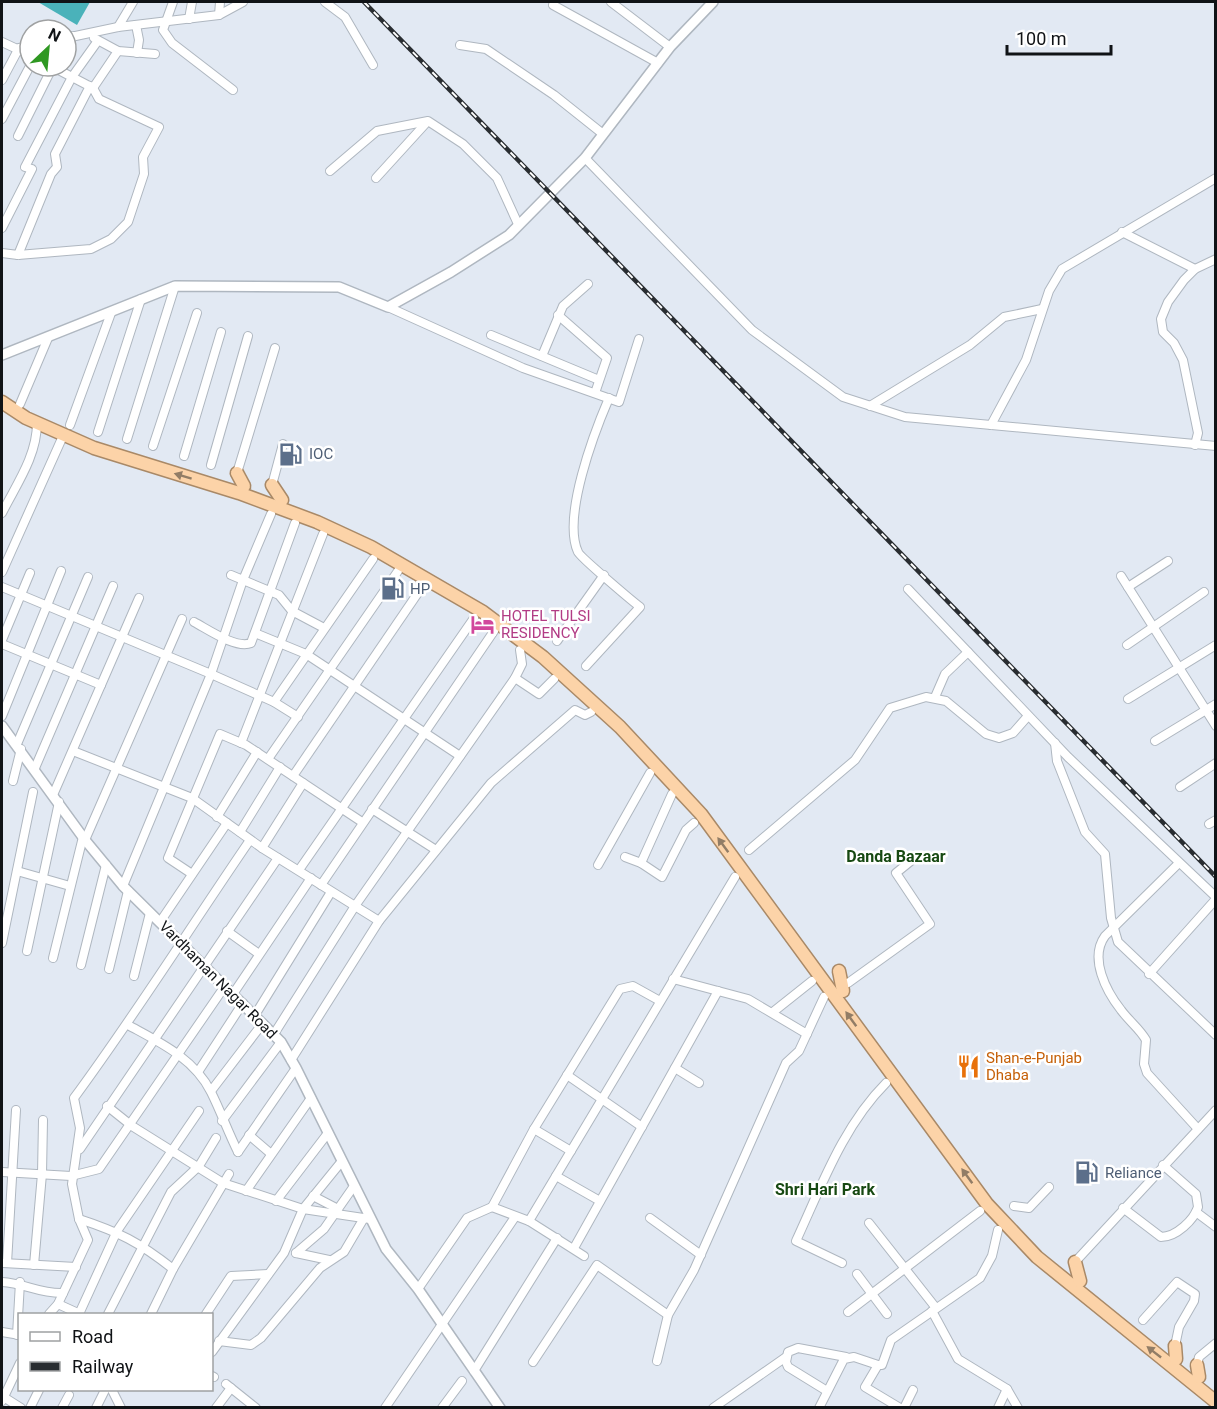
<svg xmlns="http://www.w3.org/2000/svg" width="1217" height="1409" viewBox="0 0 1217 1409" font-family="Roboto,sans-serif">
<rect width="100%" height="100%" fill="#e2e9f3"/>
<polygon fill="#4ab2ba" points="38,2 90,2 77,25"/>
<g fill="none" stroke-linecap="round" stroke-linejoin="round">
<defs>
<g id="minor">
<polyline points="173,2 163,30 172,43 233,90"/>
<polyline points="325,2 345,17 373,65"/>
<polyline points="611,2 670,47"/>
<polyline points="553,5 658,63"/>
<polyline points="219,15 220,2"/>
<polyline points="189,19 192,2"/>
<polyline points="136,25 139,40 137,53"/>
<polyline points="118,27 133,2"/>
<polyline points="66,38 118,27 219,15 243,2"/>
<polyline points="94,38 118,51 155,54"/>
<polyline points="2,42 30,55"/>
<polyline points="460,45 486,49 554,95 603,134"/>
<polyline points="66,50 73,36"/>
<polyline points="2,80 19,48 30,46"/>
<polyline points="93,88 118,51"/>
<polyline points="2,119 30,66"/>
<polyline points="18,136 53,66"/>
<polyline points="585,158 752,330 843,397 905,417 1216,446"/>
<polyline points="330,171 377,131 428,121 463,144 497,178 518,224"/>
<polyline points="376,178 427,122"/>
<polyline points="2,228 32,169 25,167 72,77 97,42"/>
<polyline points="1122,232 1195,269"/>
<polyline points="2,253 18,255 91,249 111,239 128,222 144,174 143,157 159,127 99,99 93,88 51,66"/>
<polyline points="18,255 51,174 57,167 55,154 90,86"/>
<polyline points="388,307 523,368 619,402 639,339"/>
<polyline points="558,315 607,358 595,393"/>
<polyline points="491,335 599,380"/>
<polyline points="542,356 563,306 588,284"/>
<polyline points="20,404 48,338"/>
<polyline points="870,406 970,345 1004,317 1042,309"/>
<polyline points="70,425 111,313"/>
<polyline points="991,425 1026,360 1049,291 1062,269 1216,178"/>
<polyline points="98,432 141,299"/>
<polyline points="127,439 175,286"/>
<polyline points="1195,445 1198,433 1183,360 1174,343 1163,332 1161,319 1168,302 1184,280 1195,269 1216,259"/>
<polyline points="153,446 197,313"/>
<polyline points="184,456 221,332"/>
<polyline points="211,465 248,336"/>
<polyline points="237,473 275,348"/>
<polyline points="272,485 283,444"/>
<path d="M2,513C16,485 37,456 37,423"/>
<polyline points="2,572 63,436"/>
<polyline points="231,575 279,595 292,611 324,628"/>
<polyline points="1121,576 1216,726"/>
<polyline points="2,587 211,674 274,702 298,717"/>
<polyline points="1128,587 1168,561"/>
<polyline points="908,589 1068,757 1216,897"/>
<path d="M194,622C209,630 236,649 251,643L295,523"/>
<polyline points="255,633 306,654 460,756"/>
<polyline points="2,640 30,573"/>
<polyline points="557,641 604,575"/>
<polyline points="2,644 101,685"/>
<polyline points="1127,645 1204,592"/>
<path d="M586,666L640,607C631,600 580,557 578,552C562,517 594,433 609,398"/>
<polyline points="515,678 539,694 554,679"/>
<polyline points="935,697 945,674 968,652"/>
<polyline points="1128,699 1216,645"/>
<polyline points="274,702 373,559"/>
<polyline points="2,716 61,571"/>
<polyline points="1155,741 1216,704"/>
<polyline points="241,743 323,534"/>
<polyline points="1055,743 1057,761 1085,832 1105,854 1111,918 1118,942 1216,1035"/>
<polyline points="17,744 88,577"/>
<polyline points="73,751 192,798 262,848 379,921"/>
<polyline points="268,759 398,571"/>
<polyline points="35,768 113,586"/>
<polyline points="293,776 422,587"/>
<polyline points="13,781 21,749"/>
<polyline points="1180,787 1216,763"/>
<polyline points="53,795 139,598"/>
<polyline points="372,809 436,850"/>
<polyline points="217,817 257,752"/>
<polyline points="1209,824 1216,820"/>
<polyline points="240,832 280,767"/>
<polyline points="85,840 182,619"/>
<polyline points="262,848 303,783"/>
<polyline points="749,850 855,760 890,708 926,697 946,701 986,734 999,738 1013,733 1028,716"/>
<polyline points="625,857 641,863 662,877 686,830 694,823"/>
<polyline points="641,863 672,794"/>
<path d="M1179,863L1105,936C1089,958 1106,991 1121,1010C1129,1021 1140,1029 1146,1040L1144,1064L1147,1073L1198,1129"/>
<polyline points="598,865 650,773"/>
<polyline points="299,870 474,618"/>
<polyline points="17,871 70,886"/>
<polyline points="192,874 168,858 220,734 246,745 362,822"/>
<polyline points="321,885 494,631"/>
<polyline points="123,886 211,674 243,580 271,514"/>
<polyline points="160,922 227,823"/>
<polyline points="227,931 259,954"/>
<polyline points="2,943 33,792"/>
<polyline points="27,951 59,802"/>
<polyline points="53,958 83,837"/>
<polyline points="81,965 106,865"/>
<polyline points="109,969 128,891"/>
<polyline points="1149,974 1216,899"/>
<polyline points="134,976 150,913"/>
<polyline points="673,979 748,999 807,1034"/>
<polyline points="848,983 930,924 896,873 917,856"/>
<polyline points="233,994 311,878"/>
<polyline points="773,1012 812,981"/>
<polyline points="255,1015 331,892"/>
<path d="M128,1025C159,1042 194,1058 211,1092C221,1112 228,1132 238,1152"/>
<polyline points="274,1034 355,906 515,678 522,664 520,650"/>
<polyline points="291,1060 379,921 491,783 575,710 585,715 591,712"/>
<polyline points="675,1068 699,1083"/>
<polyline points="198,1072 243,1003"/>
<polyline points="567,1075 642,1127"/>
<polyline points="211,1091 263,1023"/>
<polyline points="107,1106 132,1126 223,1183 303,1209 370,1219"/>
<polyline points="222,1121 281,1042"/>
<polyline points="534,1129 571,1151"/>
<polyline points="249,1135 270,1153"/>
<polyline points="80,1149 278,858"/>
<polyline points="238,1152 296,1068"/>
<polyline points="2,1172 71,1176 99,1169 225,986"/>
<polyline points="556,1176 600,1201"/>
<polyline points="246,1191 311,1098"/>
<polyline points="313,1196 338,1209"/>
<polyline points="276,1201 328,1133"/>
<polyline points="1014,1206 1029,1208 1049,1187"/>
<polyline points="492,1207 529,1221 584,1256"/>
<path d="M1123,1208L1161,1237C1176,1237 1194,1220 1198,1207L1196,1194L1163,1165"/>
<polyline points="1196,1212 1216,1227"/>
<polyline points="650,1218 701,1255"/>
<path d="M79,1219C119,1232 139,1242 173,1269"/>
<polyline points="529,1221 735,877"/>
<polyline points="869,1223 936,1308"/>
<polyline points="574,1248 718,991"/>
<polyline points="296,1253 324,1229 354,1186"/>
<polyline points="296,1253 329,1260"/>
<polyline points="1075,1262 1216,1110"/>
<polyline points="3,1263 76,1267"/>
<polyline points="7,1263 16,1110"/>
<path d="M842,1263L796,1241C821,1187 843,1126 886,1083"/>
<polyline points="34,1265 42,1174 43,1120"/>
<polyline points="857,1274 887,1314"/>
<path d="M2,1282C24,1283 40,1294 63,1293"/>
<polyline points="418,1289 467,1218 492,1207 534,1129 620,989 633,986 660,1001"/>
<polyline points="58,1304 80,1314"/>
<polyline points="932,1311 958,1359 1007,1389 1018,1408"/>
<polyline points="848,1312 980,1211"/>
<path d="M49,1314L58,1304L88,1240L79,1219L72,1184L80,1128L74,1098C136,1014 191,926 250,840"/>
<polyline points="79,1314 117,1231 199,1111"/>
<polyline points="108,1314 171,1192 199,1166 216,1138"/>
<polyline points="151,1314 173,1269 229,1174"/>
<polyline points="206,1314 231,1276 268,1274"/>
<polyline points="1143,1320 1177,1282 1195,1294 1194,1301 1179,1327 1175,1346"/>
<polyline points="2,1332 20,1335"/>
<polyline points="17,1335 20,1282"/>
<polyline points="219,1341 251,1345 261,1338 320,1268 344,1252 364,1218"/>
<polyline points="212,1352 284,1253 303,1209 342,1161"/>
<polyline points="657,1361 668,1315 694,1270 786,1063 799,1051 824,997"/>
<polyline points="533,1362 597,1265 668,1315"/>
<polyline points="1197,1365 1199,1357 1216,1343"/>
<polyline points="474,1371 557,1238"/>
<polyline points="212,1376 214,1377"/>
<polyline points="226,1384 256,1408"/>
<polyline points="112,1390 121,1408"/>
<polyline points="827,1391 788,1367 786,1362 788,1352 798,1348 846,1357"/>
<polyline points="2,1396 21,1408"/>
<polyline points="2,1401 20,1363"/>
<polyline points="30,1408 39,1390"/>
<polyline points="62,1408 69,1395"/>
<polyline points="96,1408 105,1390"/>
<polyline points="216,1408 231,1388"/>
<polyline points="385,1408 515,1217"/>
<polyline points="442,1408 462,1381"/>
<polyline points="713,1408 786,1357"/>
<polyline points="819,1408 844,1359 854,1357 878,1365"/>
<polyline points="900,1408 865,1387 878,1365 882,1365 891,1340 980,1278 992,1256 998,1230"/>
<polyline points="904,1408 913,1390"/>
<polyline points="998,1408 1007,1389"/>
</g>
<g id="tertiary">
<polyline points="2,355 175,286 339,287 388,307 451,272 509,235 585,158 670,47 713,2"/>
<polyline points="2,726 85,840 123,886 281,1042 296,1068 386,1249 418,1289 500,1408"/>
</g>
<g id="trunk">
<polyline points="2,402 26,418 94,448 239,493 317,522 371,547 483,612 543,657 620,727 701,814 987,1204 1037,1257 1216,1402"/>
<polyline points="237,473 244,486"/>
<polyline points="272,485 282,500"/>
<polyline points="839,971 843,991"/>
<polyline points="1075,1262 1080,1281"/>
<polyline points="1175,1346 1176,1359"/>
<polyline points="1197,1365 1199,1377"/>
</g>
</defs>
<use href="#minor" stroke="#afb7c0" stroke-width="10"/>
<use href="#tertiary" stroke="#afb7c0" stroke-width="12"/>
<use href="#trunk" stroke="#a98967" stroke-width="15"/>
<use href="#minor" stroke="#fff" stroke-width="8"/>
<use href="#tertiary" stroke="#fff" stroke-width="9"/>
<use href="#trunk" stroke="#fcd3a8" stroke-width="12"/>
<defs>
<polyline id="rail" points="364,2 1216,877"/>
</defs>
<use href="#rail" stroke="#292d31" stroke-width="4.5"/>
<use href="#rail" stroke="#fff" stroke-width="2" stroke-dasharray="7" stroke-linecap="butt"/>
</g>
<defs><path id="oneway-solid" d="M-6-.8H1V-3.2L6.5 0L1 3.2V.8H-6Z" transform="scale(1.5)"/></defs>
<g fill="#927d66">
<use href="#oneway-solid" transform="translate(183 476) rotate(-163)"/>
<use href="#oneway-solid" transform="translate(723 845) rotate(-126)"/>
<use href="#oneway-solid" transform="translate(851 1019) rotate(-126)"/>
<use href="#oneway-solid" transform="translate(967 1176) rotate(-126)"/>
<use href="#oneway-solid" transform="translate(1154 1352) rotate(-142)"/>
</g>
<defs>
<symbol id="fuel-bare" viewBox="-9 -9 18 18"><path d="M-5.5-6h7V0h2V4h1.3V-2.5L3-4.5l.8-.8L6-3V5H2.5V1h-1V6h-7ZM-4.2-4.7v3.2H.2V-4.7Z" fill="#5c6f8a" stroke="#fff" stroke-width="2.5" paint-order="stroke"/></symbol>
<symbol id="hotel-bare" viewBox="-9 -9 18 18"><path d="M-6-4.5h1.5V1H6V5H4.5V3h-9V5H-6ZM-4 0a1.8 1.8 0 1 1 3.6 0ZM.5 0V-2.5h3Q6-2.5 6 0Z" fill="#d1479c" stroke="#fff" stroke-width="2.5" paint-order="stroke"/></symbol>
<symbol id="restaurant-bare" viewBox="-9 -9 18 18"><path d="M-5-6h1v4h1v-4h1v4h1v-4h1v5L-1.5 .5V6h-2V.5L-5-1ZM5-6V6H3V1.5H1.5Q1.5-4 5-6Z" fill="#e8710a" stroke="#fff" stroke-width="2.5" paint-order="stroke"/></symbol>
</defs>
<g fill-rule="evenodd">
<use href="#fuel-bare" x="274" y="438" width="33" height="33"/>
<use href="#fuel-bare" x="376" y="572" width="33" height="33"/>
<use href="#hotel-bare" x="466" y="608" width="33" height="33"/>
<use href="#restaurant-bare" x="952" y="1050" width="33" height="33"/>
<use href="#fuel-bare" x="1070" y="1156" width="33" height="33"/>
</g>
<g text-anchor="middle" stroke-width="5" stroke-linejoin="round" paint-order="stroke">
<g font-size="15" fill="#4e5e75" stroke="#fff" text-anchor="start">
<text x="309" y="459">IOC</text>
<text x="410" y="594">HP</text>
<text x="1105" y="1178">Reliance</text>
</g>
<g font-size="15" fill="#b23c85" stroke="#fff" text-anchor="start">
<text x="501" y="621">HOTEL TULSI<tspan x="501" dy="17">RESIDENCY</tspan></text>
</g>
<g font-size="15" fill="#101316" stroke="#fff">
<text transform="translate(218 980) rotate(45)" y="5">Vardhaman Nagar Road</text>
</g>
<g font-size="15" fill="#c56008" stroke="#fff" text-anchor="start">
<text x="986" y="1063">Shan-e-Punjab<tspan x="986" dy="17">Dhaba</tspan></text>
</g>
<g font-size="16" font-weight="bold" fill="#174912" stroke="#fff">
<text x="896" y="862">Danda Bazaar</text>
<text x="825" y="1195">Shri Hari Park</text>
</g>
</g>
<rect width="1217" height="1409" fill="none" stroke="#101316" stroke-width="6"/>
<rect x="18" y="1313" width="195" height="78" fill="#ffffff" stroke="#9fa1a2" stroke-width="1.5"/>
<rect x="30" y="1332" width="30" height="9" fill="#ffffff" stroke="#9fa1a2" stroke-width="1.5"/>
<text x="72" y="1343" font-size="18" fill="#101316">Road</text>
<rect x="30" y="1362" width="30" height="9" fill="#292d31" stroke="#9fa1a2" stroke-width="1.5"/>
<text x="72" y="1373" font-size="18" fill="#101316">Railway</text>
<g transform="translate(48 48) rotate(26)"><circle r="28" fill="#ffffff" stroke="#9fa1a2" stroke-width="1.5"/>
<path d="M0-4.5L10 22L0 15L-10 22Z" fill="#2f9822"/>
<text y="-9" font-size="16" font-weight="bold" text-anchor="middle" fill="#101316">N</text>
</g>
<path d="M1007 45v9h104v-9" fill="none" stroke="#101316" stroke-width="3"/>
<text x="1016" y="45" font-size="18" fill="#101316" stroke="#ffffff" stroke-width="4.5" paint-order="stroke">100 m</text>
</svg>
